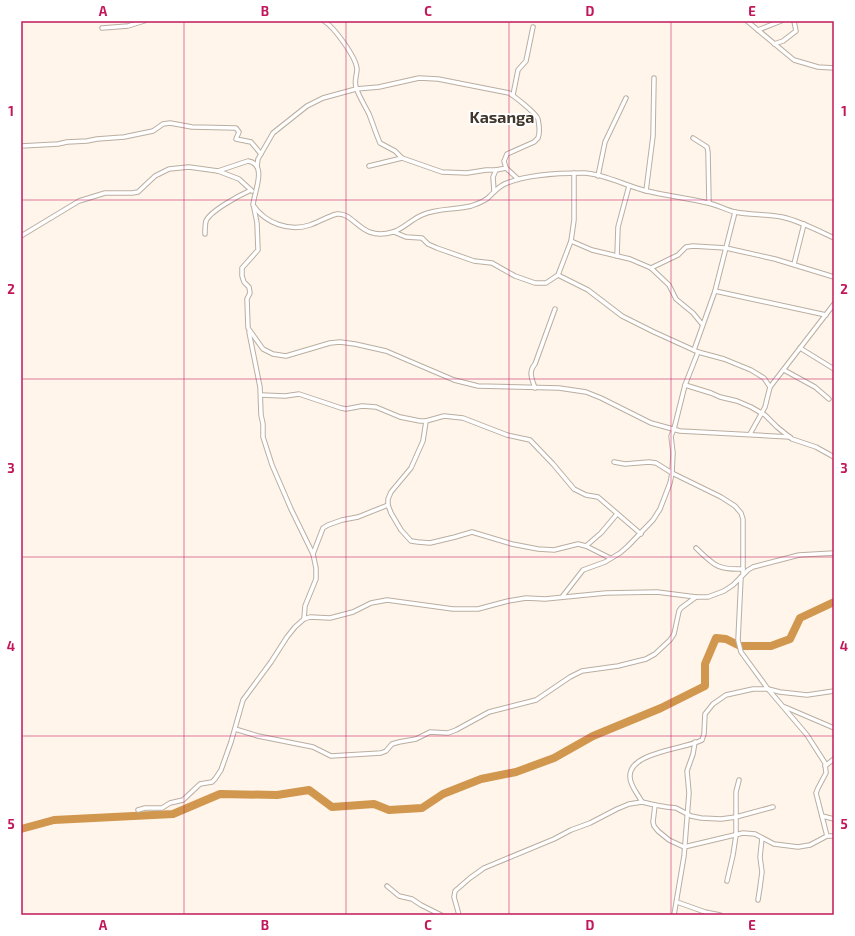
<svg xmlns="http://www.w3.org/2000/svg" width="855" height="936" viewBox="0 0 855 936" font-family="'Exo 2',sans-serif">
<rect width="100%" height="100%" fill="#fff5ea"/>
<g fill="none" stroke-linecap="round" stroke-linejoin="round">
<polyline stroke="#d1974e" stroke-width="8" points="21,829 54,820 173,814 220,794 277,795 309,790 332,807 374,804 389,810 422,808 443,794 481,779 516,772 554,758 593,736 661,708 705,686 705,664 716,638 726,639 740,646 771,646 790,639 800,618 834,602"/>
<defs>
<g id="minor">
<path d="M324,21C334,27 356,57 357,69C357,76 353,82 357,90C360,98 365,106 369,114C373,124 376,134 380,143L395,151L402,158"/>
<polyline points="747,21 794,60 818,67 834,68"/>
<polyline points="102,28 128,26 144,21"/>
<polyline points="758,30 781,21"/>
<polyline points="774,44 783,41 796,31 794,21"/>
<polyline points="513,95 518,70 526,61 533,27"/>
<polyline points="693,138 707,147 708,152 709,203"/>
<polyline points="21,146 58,144 67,142 87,141 97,139 124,137 153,131 163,124 170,123 192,127 236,128 239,132 236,139 251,142 261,154"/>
<path d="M257,166L258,159L273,133L307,106L323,98L356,89L379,87L419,78L438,79L509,93C514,96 536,113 538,119C539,124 540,133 538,138L534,142L507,154L504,161L506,168L518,179"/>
<polyline points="369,166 402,158 442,172 467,173 486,170 496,170"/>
<polyline points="218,171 239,179 252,191"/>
<polyline points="598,176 605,142 626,98"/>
<polyline points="494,191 493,177 496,170 506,168"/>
<polyline points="646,191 653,136 654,78"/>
<polyline points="254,208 257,223 258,250 242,268 242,276 244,282 249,287 250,293 247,299 248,328 263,349 273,354 286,356 330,343 340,342 355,344 386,351 454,380 478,386 559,388 586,392 601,398 651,423 680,431 790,437"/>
<polyline points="394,232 406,237 422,238 428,244 437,248 474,261 492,263 515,276 535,283 546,283 558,275 571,241 574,220 574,173"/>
<path d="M205,234C205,230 205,225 206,221C210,211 240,195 251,190"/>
<path d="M21,236L79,201L105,193H132L138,192L155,176L169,169L189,167L218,171L248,161C268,164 254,192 253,205C265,223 289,232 310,225C319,222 328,216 337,214C355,212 360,242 393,232C403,229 412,219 422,215C437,208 455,210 471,206C477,204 486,201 490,196C495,191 500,185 507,183C529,174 561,173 584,173C602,173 629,187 647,191C667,196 688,198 708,203C718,205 726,210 735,212C750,215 766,214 782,217C800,221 817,230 834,238"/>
<polyline points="571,241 592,250 630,259 651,268 669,285 676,299 693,313 702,324"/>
<polyline points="617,256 618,227 629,186"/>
<polyline points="794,264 804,224"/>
<polyline points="651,268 678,255 686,247 693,246 726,248 775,259 834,277"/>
<polyline points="558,275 588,290 622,316 654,332 698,352 724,359 751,370 764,378 770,387 765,407 750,434"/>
<polyline points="715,291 826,315"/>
<polyline points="249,332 260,387 261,415 263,424 263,437 272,465 291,509 313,554 316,568 316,579 305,606 304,619"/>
<polyline points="800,348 834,369"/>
<polyline points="694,350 715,291 735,212"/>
<polyline points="784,370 815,387 829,399"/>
<polyline points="685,385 711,393 720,397 737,401 751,407 765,415 777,427 792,439 816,447 834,457"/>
<polyline points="770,387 834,304"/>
<path d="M535,388C532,379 528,372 535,364L555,309"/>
<polyline points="261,395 285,396 299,394 341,408 346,409 362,406 376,407 400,417 420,421 426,421 444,416 463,418 507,435 530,440 553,464 574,489 586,495 598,497 641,534"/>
<polyline points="426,421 423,441 411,468 391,492 388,499 388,505 391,513 401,530 411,541 418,542 430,543 455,537 472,532 512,544 538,549 554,550 578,544 586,546 610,558"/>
<polyline points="614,462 625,464 649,462 656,463 672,473 721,497 735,506 741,513 743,519 743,574"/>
<polyline points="586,546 601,533 617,514"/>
<path d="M696,548C714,565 717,570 743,569"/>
<polyline points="313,554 323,528 328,525 342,520 358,517 388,505"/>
<polyline points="741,577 738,640 741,652 768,689 807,735 825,763 826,773 818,788 816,793 827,836"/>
<polyline points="562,597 583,570 605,562 620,553 628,546 653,520 660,509 670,483 672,473 673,453 671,436 674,429 685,385 698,352"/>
<polyline points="785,707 834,728"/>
<polyline points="235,729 258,736 313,747 331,756 381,753 386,751 392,744 399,742 416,739 430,732 448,733 456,730 489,712 536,700 570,677 582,671 618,666 646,659 655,654 670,640 674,634 679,611 681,608 696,597"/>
<polyline points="825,766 834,759"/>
<path d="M642,802C638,794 630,786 630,777C628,752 686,749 702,740L704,734L705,714L713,704L726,695L753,689H768L780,692L807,695L834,691"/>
<polyline points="655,805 653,822 654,826 658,831 669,840 684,847 743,833 755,834 774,844 798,847 810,845 827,836 834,836"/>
<polyline points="138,810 145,808 162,808 170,803 183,800 200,784 212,782 215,779 221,770 231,742 243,700 271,662 287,637 295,627 304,619 310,617 330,618 353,612 371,603 387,600 453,609 478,609 508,601 526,598 545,599 606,593 657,592 696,597 708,597 724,591 733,585 748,570 753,567 799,555 834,553"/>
<polyline points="822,816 834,819"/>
<polyline points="736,835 736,792 739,780"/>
<polyline points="727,881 733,855 736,835"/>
<polyline points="387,886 399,896 412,899 421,905 441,915"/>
<polyline points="758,900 760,887 762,872 760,857 762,838"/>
<polyline points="677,902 705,912 720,915"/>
<polyline points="459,915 454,897 455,891 470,878 484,868 554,839 571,830 590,823 617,809 629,804 642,802 655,805 667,807 676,808 691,816 701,818 721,819 736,817 773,807"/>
<polyline points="674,915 684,856 689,793 687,771 693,754 695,742"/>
</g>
</defs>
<use href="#minor" stroke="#baaea1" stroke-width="5.5"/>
<use href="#minor" stroke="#fff" stroke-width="3.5"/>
</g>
<path fill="none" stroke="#c2185b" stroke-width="1" stroke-opacity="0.55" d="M184,21V915M346,21V915M509,21V915M671,21V915M21,200H834M21,379H834M21,557H834M21,736H834"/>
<g text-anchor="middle" stroke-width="3.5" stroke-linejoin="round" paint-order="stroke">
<g font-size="16" font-weight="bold" fill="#40362b" stroke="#fff">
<text x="502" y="123">Kasanga</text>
</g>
</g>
<rect width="855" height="936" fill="none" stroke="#ffffff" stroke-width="44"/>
<rect x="22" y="22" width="811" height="892" fill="none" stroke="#c2185b" stroke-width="1.5"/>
<g font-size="13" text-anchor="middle" font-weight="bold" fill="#c2185b">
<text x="103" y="16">A</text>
<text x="265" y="16">B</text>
<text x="428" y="16">C</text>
<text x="590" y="16">D</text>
<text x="752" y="16">E</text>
<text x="11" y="116">1</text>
<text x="844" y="116">1</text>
<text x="11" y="294">2</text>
<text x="844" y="294">2</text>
<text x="11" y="473">3</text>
<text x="844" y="473">3</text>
<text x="11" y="651">4</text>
<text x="844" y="651">4</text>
<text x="11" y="829">5</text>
<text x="844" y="829">5</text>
<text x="103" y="930">A</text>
<text x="265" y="930">B</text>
<text x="428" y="930">C</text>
<text x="590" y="930">D</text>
<text x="752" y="930">E</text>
</g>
</svg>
